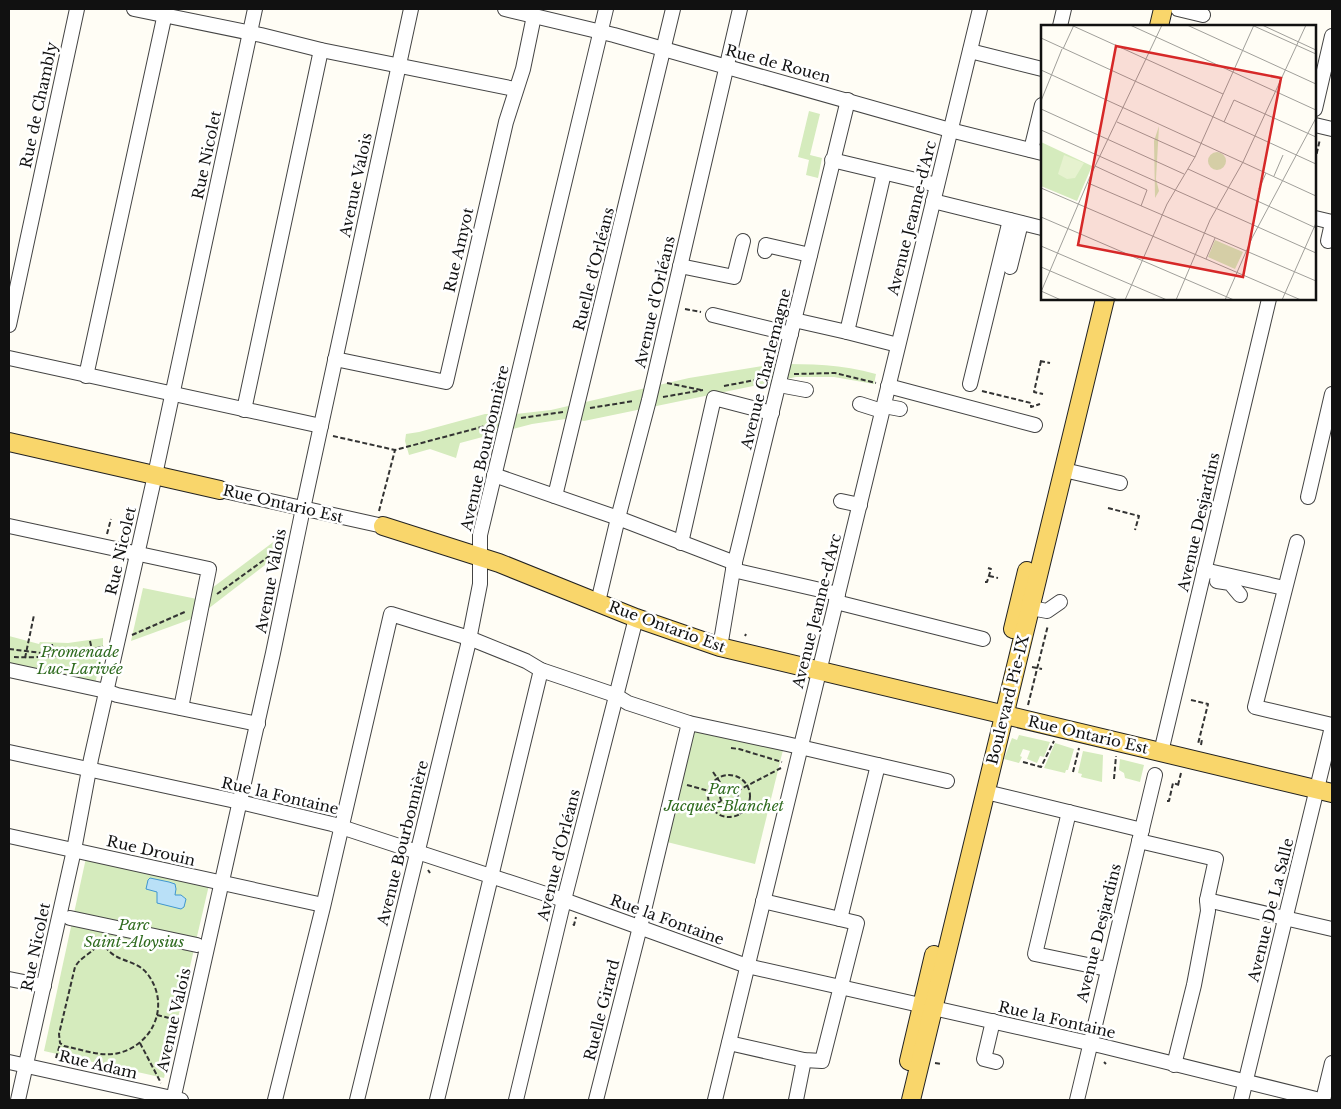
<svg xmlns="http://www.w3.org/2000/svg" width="1341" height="1109" viewBox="0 0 1341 1109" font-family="'Libre Baskerville',serif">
<rect width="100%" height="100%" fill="#fffdf5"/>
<g fill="#d5ebbd">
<polygon points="809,111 820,114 810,155 822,158 818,178 806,175 809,160 798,157"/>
<path d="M775,364C811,364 841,364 876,374L874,384L834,377H796L584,421L572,418L532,424L460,443L456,458L430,449L409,455L405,441L406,434L419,432L485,414H516L551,410L689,378Z"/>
<polygon points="276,540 273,559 204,612 208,591"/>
<polygon points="143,588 197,599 194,618 131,641"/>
<polygon points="9,636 39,644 40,642 68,643 103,638 103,649 95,684 9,665"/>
<polygon points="692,730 783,750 755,864 667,842"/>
<polygon points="1019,735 1050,742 1044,757 1040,756 1037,763 1027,759 1030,751 1023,749 1020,756 1022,757 1019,763 1004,759 1012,738 1017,740"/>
<polygon points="1055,743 1074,749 1068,770 1066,770 1065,773 1044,768"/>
<polygon points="1083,751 1103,755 1102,782 1081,777 1082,774 1078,773"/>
<polygon points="1120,759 1144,765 1140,782 1125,778 1124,773 1119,770"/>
<polygon points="86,858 209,885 164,1078 44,1051"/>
</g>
<polygon fill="#b9e0f7" stroke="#3f96cf" points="150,878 169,882 175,884 176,889 175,895 181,895 186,899 184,907 181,909 157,903 157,892 146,889 148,880"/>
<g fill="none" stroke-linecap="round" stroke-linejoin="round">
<defs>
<g id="minor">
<polyline points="134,9 261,35 321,50 515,89"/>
<polyline points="505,9 614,35 950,130 1042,153"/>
<polyline points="1178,9 1203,15"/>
<polyline points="1060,26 1064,9"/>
<polyline points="970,51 1042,69"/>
<polyline points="1315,109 1332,36"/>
<polyline points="1315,125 1332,129"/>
<polyline points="1031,150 1042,105"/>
<polyline points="832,160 937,185"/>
<polyline points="933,201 1042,228"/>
<polyline points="1315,218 1332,222"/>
<polyline points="1328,241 1332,223"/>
<polyline points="765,251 766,245 810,255"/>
<polyline points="680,266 734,277 743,241"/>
<polyline points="1010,267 1021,223"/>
<polyline points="713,315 791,334"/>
<polyline points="794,320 847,332 884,173"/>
<polyline points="9,325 77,9"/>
<polyline points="847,332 898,345"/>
<polyline points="9,358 321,426"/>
<polyline points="335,359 446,382 506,122 523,69 534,16"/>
<polyline points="86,376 166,9"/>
<polyline points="970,384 1010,220"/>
<polyline points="779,385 806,390"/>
<polyline points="888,386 1035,425"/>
<polyline points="860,404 882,411"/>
<polyline points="884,406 900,409"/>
<polyline points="244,410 321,50"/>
<polyline points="1064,470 1120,483"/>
<polyline points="494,475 618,518 735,563"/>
<polyline points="220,490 383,526"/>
<polyline points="555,496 673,9"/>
<polyline points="1308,497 1332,394"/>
<polyline points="841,501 860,505"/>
<polyline points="9,526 209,569 181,708"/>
<polyline points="1297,542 1255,707 1332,725"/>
<polyline points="681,543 714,398 772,413"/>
<polyline points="733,570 838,594"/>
<polyline points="1204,570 1284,588"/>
<polyline points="1217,581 1230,583 1240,595"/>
<polyline points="598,602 618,518 649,400 740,9"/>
<polyline points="836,602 983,639"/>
<polyline points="1031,608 1047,611 1060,602"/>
<polyline points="720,647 733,570 848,100"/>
<polyline points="9,670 106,691 117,695 258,724"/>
<polyline points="9,752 240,802 332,824 564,900 747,966 1102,1046 1320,1100"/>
<polyline points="1161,752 1269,299"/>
<polyline points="986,792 1142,830"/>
<polyline points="1069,812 1035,954 1107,969"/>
<polyline points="9,836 323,905"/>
<polyline points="1139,841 1216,859 1207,900 1208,911 1194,985 1174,1065"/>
<polyline points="1207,900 1332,929"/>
<polyline points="70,918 197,945"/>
<polyline points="840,919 878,765"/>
<polyline points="9,979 44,986"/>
<polyline points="993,1021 984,1059 996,1062"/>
<polyline points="729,1043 804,1060 822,1061 857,923 763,901"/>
<polyline points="9,1062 181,1100"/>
<polyline points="18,1100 74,850 91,759 155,475 255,9"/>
<polyline points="173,1100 273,653 301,518 411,9"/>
<polyline points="275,1100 323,907 391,614 469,638 526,661 541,670 615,695 628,703 689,723 787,744 947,781"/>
<polyline points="357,1100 468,645 480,584 480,535 606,9"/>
<polyline points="437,1100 541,670"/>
<polyline points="516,1100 564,900 636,618"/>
<polyline points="596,1100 640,927 689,723"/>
<polyline points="715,1100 980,9"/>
<polyline points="796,1100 804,1060"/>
<polyline points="1077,1100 1155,775"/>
<polyline points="1241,1100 1332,727"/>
<polyline points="1323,1100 1332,1063"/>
</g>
<g id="major">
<polyline points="1159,26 1163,9"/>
<polyline points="9,442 220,490"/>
<polyline points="383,526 499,563 636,618 720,647 1332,793"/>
<polyline points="1013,629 1027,571"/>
<polyline points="909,1061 934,955"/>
<polyline points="911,1100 1105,299"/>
</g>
</defs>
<use href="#minor" stroke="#444" stroke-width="16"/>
<use href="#major" stroke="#222" stroke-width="20"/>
<g stroke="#333" stroke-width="2" stroke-dasharray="5 2.5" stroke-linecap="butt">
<polyline points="1315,161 1320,139"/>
<polyline points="685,309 701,312"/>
<polyline points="1040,361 1050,363"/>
<polyline points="1041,361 1034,392 1043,394"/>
<polyline points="794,374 835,373 876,383"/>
<polyline points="667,383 701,390"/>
<polyline points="724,386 766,378"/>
<polyline points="982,391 1031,403 1031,407 1040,404"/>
<polyline points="663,397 703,390"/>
<polyline points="590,408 634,401"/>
<polyline points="521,418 563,412"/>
<polyline points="333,436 395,450 493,424"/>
<polyline points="1108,508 1139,516 1135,530"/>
<polyline points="379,511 395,450"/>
<polyline points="107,534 111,519"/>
<polyline points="989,576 998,578"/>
<polyline points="985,582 987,582 991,569 988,568"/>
<polyline points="217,594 282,547"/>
<polyline points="132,635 187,611"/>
<polyline points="745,636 746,634"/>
<polyline points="90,641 92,650"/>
<polyline points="52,644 53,654"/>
<polyline points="9,649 50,654"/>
<path d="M14,657C42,658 76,656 103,646"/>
<polyline points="25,658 34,615"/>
<polyline points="1032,667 1042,669"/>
<polyline points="1191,700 1208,704 1198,744"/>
<polyline points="1028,705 1048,625"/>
<polyline points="1201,745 1202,739"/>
<polyline points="731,748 739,749 782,762"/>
<polyline points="1023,762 1041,767 1054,741"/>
<polyline points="713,772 724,788"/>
<polyline points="1073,772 1079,748"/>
<circle cx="729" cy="796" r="21"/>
<polyline points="1114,779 1116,756"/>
<polyline points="687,785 709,791"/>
<polyline points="1178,785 1181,773"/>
<circle cx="729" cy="796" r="9"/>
<polyline points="737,791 781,768"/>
<polyline points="1167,801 1169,801 1173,783 1179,785"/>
<polyline points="734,804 741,814"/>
<polyline points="711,808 721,801"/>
<polyline points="405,831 405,833"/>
<polyline points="398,863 401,862"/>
<polyline points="428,870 430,873"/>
<polyline points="573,924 574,925 576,917"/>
<path d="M101,940C104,943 106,949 110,952C122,963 138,960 149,976C171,1008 151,1048 114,1054C97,1056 80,1049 64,1046L60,1043L59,1034L75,967C82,954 96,954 101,937"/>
<polyline points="157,1015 177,1020"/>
<polyline points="140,1043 161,1083"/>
<polyline points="56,1058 60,1044"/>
<polyline points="1104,1062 1106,1064"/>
<polyline points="935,1063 942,1064"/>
</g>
<use href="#minor" stroke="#fff" stroke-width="14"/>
<use href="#major" stroke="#f9d66b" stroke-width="18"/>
</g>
<g text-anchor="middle" stroke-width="5" stroke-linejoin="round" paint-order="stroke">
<g font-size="15" fill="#111" stroke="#fff">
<text transform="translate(778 64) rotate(15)" y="5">Rue de Rouen</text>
<text transform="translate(39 105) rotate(-78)" y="5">Rue de Chambly</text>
<text transform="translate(207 155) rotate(-78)" y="5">Rue Nicolet</text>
<text transform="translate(356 185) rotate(-78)" y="5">Avenue Valois</text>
<text transform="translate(912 218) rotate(-76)" y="5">Avenue Jeanne-d'Arc</text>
<text transform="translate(459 250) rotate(-77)" y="5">Rue Amyot</text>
<text transform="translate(594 269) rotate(-76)" y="5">Ruelle d'Orléans</text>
<text transform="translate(655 302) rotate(-77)" y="5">Avenue d'Orléans</text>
<text transform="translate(766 369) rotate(-76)" y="5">Avenue Charlemagne</text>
<text transform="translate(485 448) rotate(-77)" y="5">Avenue Bourbonnière</text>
<text transform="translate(283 504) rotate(13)" y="5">Rue Ontario Est</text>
<text transform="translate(1199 522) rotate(-77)" y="5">Avenue Desjardins</text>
<text transform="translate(121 551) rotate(-77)" y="5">Rue Nicolet</text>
<text transform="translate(271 581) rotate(-79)" y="5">Avenue Valois</text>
<text transform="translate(817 611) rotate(-76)" y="5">Avenue Jeanne-d'Arc</text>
<text transform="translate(667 627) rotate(20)" y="5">Rue Ontario Est</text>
<text transform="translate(1008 700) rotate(-76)" y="5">Boulevard Pie-IX</text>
<text transform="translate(1088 735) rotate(13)" y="5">Rue Ontario Est</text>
<text transform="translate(280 796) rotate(13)" y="5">Rue la Fontaine</text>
<text transform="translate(403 843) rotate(-76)" y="5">Avenue Bourbonnière</text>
<text transform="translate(151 851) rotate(13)" y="5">Rue Drouin</text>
<text transform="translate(559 855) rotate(-76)" y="5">Avenue d'Orléans</text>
<text transform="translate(1271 910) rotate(-76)" y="5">Avenue De La Salle</text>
<text transform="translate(667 920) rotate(20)" y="5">Rue la Fontaine</text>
<text transform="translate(1099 933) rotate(-76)" y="5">Avenue Desjardins</text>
<text transform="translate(36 947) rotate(-78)" y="5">Rue Nicolet</text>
<text transform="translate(602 1010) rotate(-76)" y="5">Ruelle Girard</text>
<text transform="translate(174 1020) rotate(-77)" y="5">Avenue Valois</text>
<text transform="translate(1057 1020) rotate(13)" y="5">Rue la Fontaine</text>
<text transform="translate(98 1065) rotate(13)" y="5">Rue Adam</text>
</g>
<g font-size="15" font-style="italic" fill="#2f6b1f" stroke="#fff">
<text x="80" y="657">Promenade<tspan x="80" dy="17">Luc-Larivée</tspan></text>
<text x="724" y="794">Parc<tspan x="724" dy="17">Jacques-Blanchet</tspan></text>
<text x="134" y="930">Parc<tspan x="134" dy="17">Saint-Aloysius</tspan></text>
</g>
</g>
<g transform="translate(1041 25)">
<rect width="275" height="275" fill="#fffdf5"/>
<path d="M118,101L115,154L118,166L114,173L113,116ZM0,117L51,141L36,176L0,161ZM167 136a9 9 0 1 1 18 0a9 9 0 1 1-18 0ZM174,215L202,227L194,244L167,232Z" fill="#d5ebbd"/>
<path d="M23,130L43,138L34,153L26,154L17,149Z" fill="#e6f2cf"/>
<path fill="none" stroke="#a09f9a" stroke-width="1" d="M30,0L182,69M89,0L275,85M146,0L275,59M221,0L275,25M213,1L275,29M0,13L275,139M22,24L33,0M0,45L275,171M0,76L21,24M0,84L143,149M76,97L154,132M183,97L193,75L275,112M0,105L275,228M54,141L106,165L100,181M147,144L275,203M233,151L242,130M47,158L275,256M0,163L260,275M218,164L225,148M126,179L154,132L213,0M0,192L193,275M116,202L126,179M0,221L126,275M165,234L174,213M0,242L77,275M0,266L20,275M0,267L48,154L121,0M84,275L116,202M135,275L169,195L202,137L265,0M184,275L211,213L275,93M241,275L275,198"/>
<path fill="#d62828" fill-opacity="0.15" stroke="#d62828" stroke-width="2.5" d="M75,21L240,53L202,252L37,220Z"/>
<rect width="275" height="275" fill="none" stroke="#111" stroke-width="2.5"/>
</g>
<rect width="1341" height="1109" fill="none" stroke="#111111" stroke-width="20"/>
</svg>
